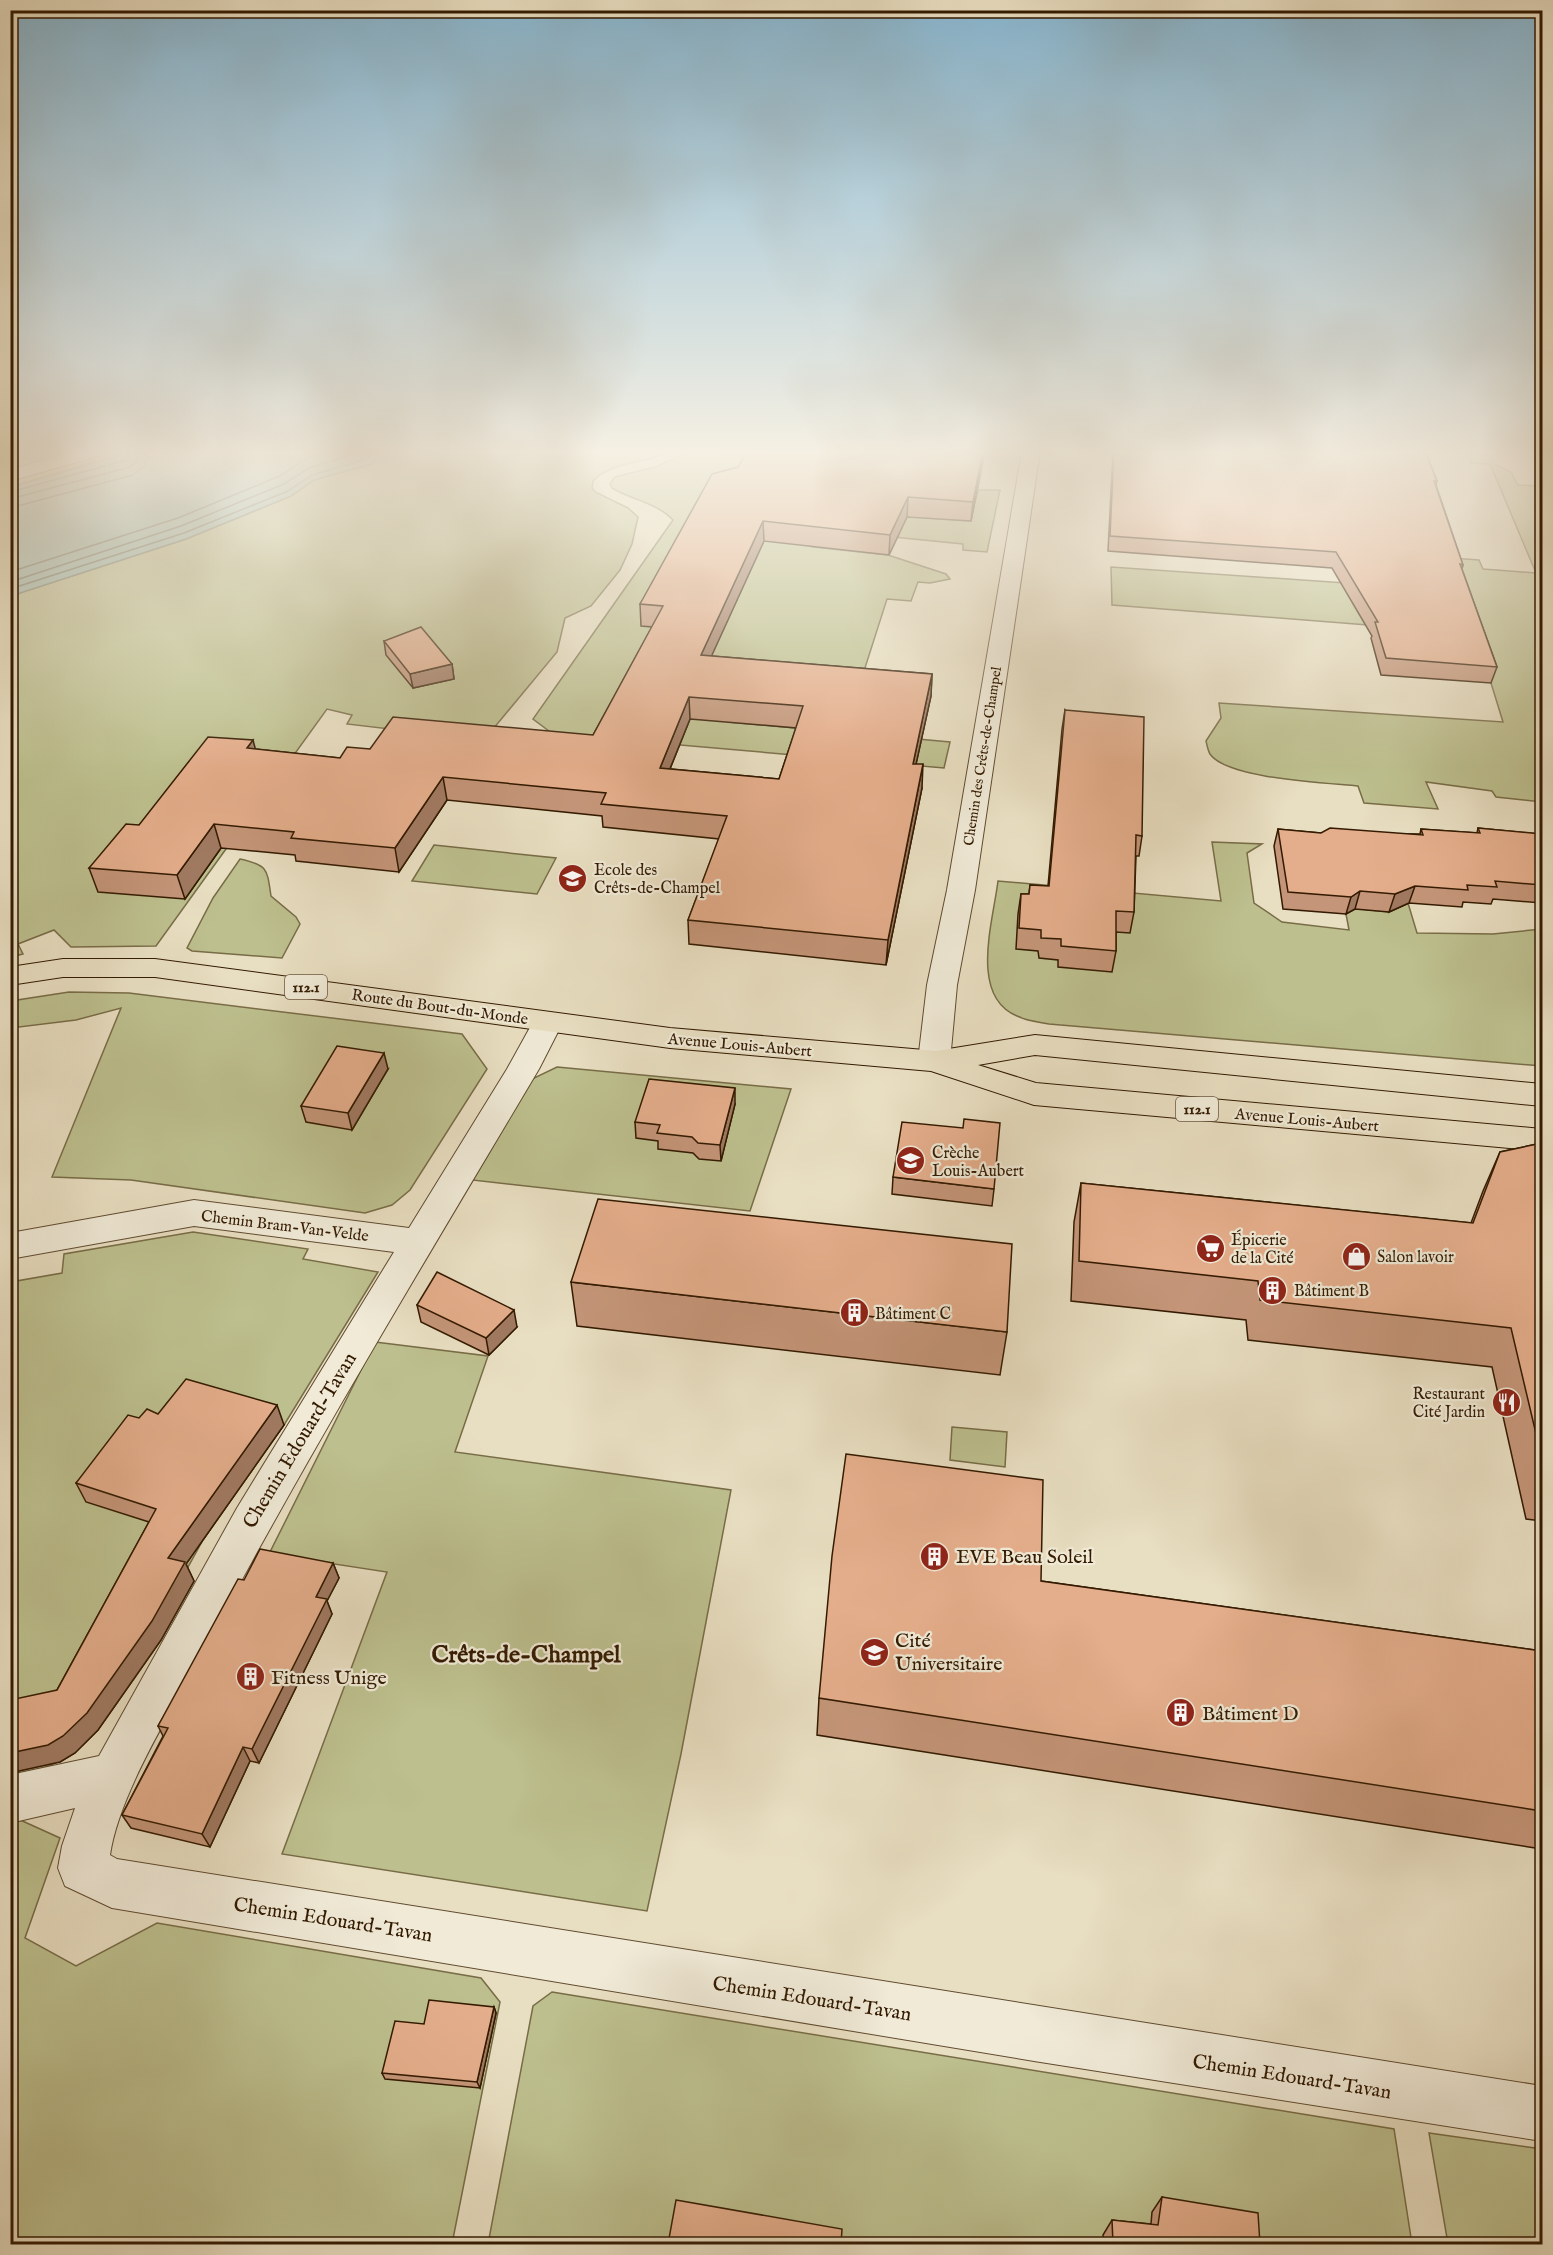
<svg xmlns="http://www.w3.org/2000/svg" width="1553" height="2255" viewBox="0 0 1553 2255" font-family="'IM FELL English',serif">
<rect width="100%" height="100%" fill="#e8dec1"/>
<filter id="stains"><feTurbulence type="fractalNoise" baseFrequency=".00333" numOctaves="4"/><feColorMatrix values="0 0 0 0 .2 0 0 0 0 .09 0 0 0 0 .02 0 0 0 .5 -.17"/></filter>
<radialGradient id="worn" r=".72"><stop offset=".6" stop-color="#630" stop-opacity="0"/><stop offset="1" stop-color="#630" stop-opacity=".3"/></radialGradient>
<g fill="#bdbf8e" stroke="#786c47" stroke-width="1.5">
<polygon points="11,451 76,451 11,471"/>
<polygon points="105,451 134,451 11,487 10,479"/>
<path d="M388,451H671C647,464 611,461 593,481L592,488L595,492L628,508L638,517L632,544L620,570L591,606L565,618L557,652L493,729L424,733L347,724L352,715L327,709L156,946L71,947L54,930L18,944L23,954L11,957L10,596L186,539L291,496L314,480L371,464Z"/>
<path d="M689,452L755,457L731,504L970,521L978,490H1000L987,552L963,550V544L722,520L813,547L888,555L946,574L950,579L930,583L918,582L911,601L887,599L864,671L728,722L950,742L944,768L553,734L533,719L673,520C657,503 632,500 612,488L610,484L615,477L655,467Z"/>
<path d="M1469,452H1491L1494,464L1511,472L1518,485L1542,486V802L1496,797L1492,791L1426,782L1438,809L1364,803L1358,786C1328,783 1227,779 1210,754C1208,751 1207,745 1206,741L1221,718L1219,703L1503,722L1491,683L1368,625L1112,605L1111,567L1360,584L1451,558L1479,560L1483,569L1536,573L1490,464L1471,463Z"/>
<path d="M1212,842L1262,844L1247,853L1254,903L1282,922L1349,930L1346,914L1351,908L1389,912L1408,903L1417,933L1493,934L1542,929V1066L1049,1024C1039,1022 1027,1021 1017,1016C969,996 993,922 998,881L1221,901Z"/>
<polygon points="434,845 556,858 537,894 412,881"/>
<path d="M240,859C268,865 267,869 271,896L296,917L300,924L282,958L192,951L187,948L213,898Z"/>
<polygon points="69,992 129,993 462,1034 487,1069 410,1190 392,1205 365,1213 131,1180 52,1177 121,1008 76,1020 11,1028 11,1001"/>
<polygon points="557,1067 791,1089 750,1211 472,1180 532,1079"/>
<path d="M193,1232L308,1249L303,1259L378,1272L284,1425L203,1540L98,1730C68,1760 51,1769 11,1776V1282L62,1273L64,1254Z"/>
<polygon points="375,1342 488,1356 455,1452 731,1490 681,1754 647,1911 282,1854 387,1572 269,1554"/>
<polygon points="952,1427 1007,1432 1005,1467 950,1460"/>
<polygon points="18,1819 60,1838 25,1938 76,1966 157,1923 481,1978 500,2002 452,2244 11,2244 11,1820"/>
<polygon points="552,1992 1394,2129 1412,2244 488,2244 533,2006"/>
<polygon points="1429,2133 1542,2149 1542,2244 1448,2244"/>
</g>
<polygon fill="#97bcb2" stroke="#6f7b6b" stroke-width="1.5" points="134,451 388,451 371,464 314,480 291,496 186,539 11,596 11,487"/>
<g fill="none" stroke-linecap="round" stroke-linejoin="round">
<g stroke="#656b59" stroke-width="1.5">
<polyline points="10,492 127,460 132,451"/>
<polyline points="10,499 130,467 137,460 139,451"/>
<polyline points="10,508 133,475 145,465 148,451"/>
<polyline points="10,572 178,518 280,476 304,460 328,451"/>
<polyline points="10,582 181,526 284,484 309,468 365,451"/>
<polyline points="10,589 184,533 288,491 312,475 367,459 378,451"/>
</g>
<defs>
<polygon id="pedestrian" points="77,451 104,451 101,455 10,481 10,470"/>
<g id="minor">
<polygon points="1022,451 1040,451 975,890 957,985 950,1061 945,1068 934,1071 923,1068 918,1061 927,985 947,890"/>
<path d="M548,1012L559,1015L563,1022L539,1069C425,1261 309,1452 204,1650C174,1707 119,1793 110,1855L117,1859L1542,2086V2141L1034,2061L112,1908L65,1886L58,1868L62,1846L75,1808L10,1823V1775L99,1756L237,1508L394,1252L194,1226L10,1259V1233L194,1200L409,1228L507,1069L533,1022L537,1015Z"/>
</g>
<polygon id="primary" points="63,959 155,959 670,1028 936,1051 1035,1035 1542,1084 1542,1106 1035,1055 978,1065 1036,1083 1542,1129 1542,1151 1034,1105 931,1071 670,1048 155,977 63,977 10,985 10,967"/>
</defs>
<use href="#pedestrian" stroke="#604b30" stroke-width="2"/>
<use href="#minor" stroke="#604b30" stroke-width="2"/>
<use href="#primary" stroke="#331a00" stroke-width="2"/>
<use href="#pedestrian" fill="#f0ead7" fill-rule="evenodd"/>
<use href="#minor" fill="#f0ead7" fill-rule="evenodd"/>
<use href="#primary" fill="#e8dec1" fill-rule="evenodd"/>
</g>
<g fill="#c49578" stroke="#331a00" stroke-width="1.5" fill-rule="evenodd">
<path d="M747,451H985L971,521L907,517L889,555L764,541L711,656L932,674L931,696L916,764L922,788L886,965L689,944L688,920L719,839L603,827L602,816L447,800L399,872L296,861L295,855L221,848L185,899L98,892L89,868L139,825L255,749L340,758L370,749L593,735L652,627L641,626L640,604L738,467ZM690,719L796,728L779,779L670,769Z"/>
<polygon points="1113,451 1425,451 1437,481 1436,485 1463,565 1462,569 1497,667 1491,683 1381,675 1371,638 1372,636 1332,568 1108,551"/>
<polygon points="384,641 452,664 454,679 413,688 386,655"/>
<polygon points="1065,710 1142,836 1139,856 1136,856 1134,912 1130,933 1116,932 1116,951 1112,972 1058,967 1058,960 1039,958 1038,951 1016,949 1018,914 1021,894 1029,894 1030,885 1048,886 1062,729"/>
<polygon points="1478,828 1538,834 1540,828 1542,828 1542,903 1493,899 1491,904 1463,902 1462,907 1409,903 1389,912 1355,909 1346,914 1283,909 1274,846 1278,829 1321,833 1420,834 1421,829 1477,833"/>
<polygon points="388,1069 352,1130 306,1122 301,1106"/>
<polygon points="735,1104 721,1161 699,1159 693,1153 658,1149 658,1141 636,1138 635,1122"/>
<polygon points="1542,1143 1542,1521 1526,1519 1492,1367 1248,1340 1246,1320 1071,1301 1074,1222 1081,1183 1471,1223 1483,1191 1500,1152"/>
<polygon points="893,1177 994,1189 992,1206 892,1194"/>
<polygon points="571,1282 1007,1332 1000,1375 577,1326"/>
<polygon points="417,1305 517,1327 489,1355 421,1322"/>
<polygon points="158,1414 284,1425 186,1564 194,1581 161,1640 98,1730 75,1753 60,1762 57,1690 149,1522 86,1502 76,1483 139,1418"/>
<polygon points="333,1563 339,1578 327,1601 332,1614 259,1763 250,1761 210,1847 131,1828 122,1815 163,1736 158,1726 244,1580"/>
<polygon points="1041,1581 1542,1651 1542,1849 817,1735 819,1698"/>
<polygon points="494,2007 496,2013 480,2088 385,2079 382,2073 424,2024"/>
<polygon points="1162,2197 1260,2244 1104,2244 1103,2235 1112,2220 1151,2224 1152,2212"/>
</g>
<g fill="#a07961" stroke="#331a00" stroke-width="1.5">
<polygon points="983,451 985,451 971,521 973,502"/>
<polygon points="908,497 907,517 889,555 890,535"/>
<polygon points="763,521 764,541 702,677 701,655"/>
<polygon points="452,664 454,679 413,688 410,674"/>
<polygon points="932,674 931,696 911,787 913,764"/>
<polygon points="689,697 690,719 661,791 660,768"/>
<polygon points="253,740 259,763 247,748"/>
<polygon points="923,764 922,788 886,965 888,940"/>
<polygon points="443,777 447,800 399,872 395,848"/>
<polygon points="214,824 221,848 185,899 177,875"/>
<polygon points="1415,886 1409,903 1389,912 1395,894"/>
<polygon points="1360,891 1355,909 1346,914 1351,897"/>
<polygon points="384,1053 388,1069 352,1130 348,1113"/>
<polygon points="735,1088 735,1104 721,1161 720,1145"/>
<polygon points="514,1310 517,1327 489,1355 486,1338"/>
<polygon points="277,1405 284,1425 186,1564 194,1581 161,1640 98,1730 75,1753 60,1762 10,1773 10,1753 168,1558"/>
<polygon points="333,1563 339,1578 327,1601 332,1614 259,1763 252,1749 316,1597"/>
<polygon points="243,1747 250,1761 210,1847 202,1834"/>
<polygon points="494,2007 496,2013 480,2088 477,2082"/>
</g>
<g fill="#e4ad8b" stroke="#331a00" stroke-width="1.5" fill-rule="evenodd">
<path d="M747,451H983L973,502L908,497L890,535L763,521L701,655L932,674L913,764H923L888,940L688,920L727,816L601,804L606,793L443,777L395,848L291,838L294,832L214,824L177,875L89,868L126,824L139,825L208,737L253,740L247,748L340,758L347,747L370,749L393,717L593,735L663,606L640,604L712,474L738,467ZM689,697L803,706L779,779L660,768Z"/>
<polygon points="1114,451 1425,451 1437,481 1434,481 1463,565 1460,564 1497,667 1386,658 1375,622 1378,622 1336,552 1110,536"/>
<polygon points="421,627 452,664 410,674 384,641"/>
<polygon points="1065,710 1144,717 1142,836 1136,835 1134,912 1116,911 1116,951 1061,946 1061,939 1041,938 1041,930 1019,928 1021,894 1029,894 1030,885 1049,886"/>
<polygon points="1330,828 1423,835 1421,829 1480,833 1478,828 1542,834 1542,885 1495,881 1497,887 1467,885 1468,890 1415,886 1395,894 1360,891 1351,897 1288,892 1278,829 1321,833"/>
<polygon points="337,1046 384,1053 348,1113 301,1106"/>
<polygon points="649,1079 735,1088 720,1145 698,1143 692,1137 657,1133 660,1125 635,1122"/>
<polygon points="964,1119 1000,1123 994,1189 893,1177 902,1122 963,1128"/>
<polygon points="1542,1143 1542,1459 1511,1328 1260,1300 1258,1281 1079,1261 1081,1183 1473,1223 1500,1152"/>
<polygon points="598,1199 1012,1244 1007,1332 571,1282"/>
<polygon points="437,1272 514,1310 486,1338 417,1305"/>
<polygon points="186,1379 277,1405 168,1558 185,1562 152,1621 87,1713 63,1736 48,1745 10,1753 10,1700 57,1690 156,1509 76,1483 128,1415 139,1418 147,1409 158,1414"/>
<polygon points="846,1454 1043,1480 1041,1581 1542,1651 1542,1811 819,1698 832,1556"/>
<polygon points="260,1549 333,1563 316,1597 327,1599 252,1749 243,1747 202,1834 122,1815 168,1728 158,1726 238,1579 244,1580"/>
<polygon points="429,2000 494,2007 477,2082 382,2073 395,2021 424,2024"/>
<polygon points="1162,2197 1258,2213 1260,2244 1113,2244 1112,2220 1158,2225"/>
<polygon points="676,2200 842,2229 841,2244 668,2244"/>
</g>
<linearGradient id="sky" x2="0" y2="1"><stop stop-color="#87b7d2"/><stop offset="0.59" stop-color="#f5f0e3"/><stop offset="1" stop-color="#f5f0e3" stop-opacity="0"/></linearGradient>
<rect width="1553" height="767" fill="url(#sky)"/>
<defs>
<symbol id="school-disc" viewBox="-11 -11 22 22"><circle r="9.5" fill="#8f2418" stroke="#f0ead7"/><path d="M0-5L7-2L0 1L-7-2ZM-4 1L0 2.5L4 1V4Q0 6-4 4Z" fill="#fff"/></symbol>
<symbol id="supermarket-disc" viewBox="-11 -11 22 22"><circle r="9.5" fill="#8f2418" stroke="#f0ead7"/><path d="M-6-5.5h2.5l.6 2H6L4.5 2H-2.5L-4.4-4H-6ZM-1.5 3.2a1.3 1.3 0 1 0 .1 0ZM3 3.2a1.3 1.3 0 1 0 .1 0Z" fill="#fff"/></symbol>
<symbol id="shop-disc" viewBox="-11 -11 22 22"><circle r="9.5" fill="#8f2418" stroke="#f0ead7"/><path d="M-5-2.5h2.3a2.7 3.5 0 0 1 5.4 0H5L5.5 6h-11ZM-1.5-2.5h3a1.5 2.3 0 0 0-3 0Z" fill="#fff"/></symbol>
<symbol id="building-disc" viewBox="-11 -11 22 22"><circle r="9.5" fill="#8f2418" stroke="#f0ead7"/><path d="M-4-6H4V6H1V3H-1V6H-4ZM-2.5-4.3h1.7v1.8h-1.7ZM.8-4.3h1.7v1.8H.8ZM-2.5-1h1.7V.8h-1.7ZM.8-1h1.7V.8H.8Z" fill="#fff"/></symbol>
<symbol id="restaurant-disc" viewBox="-11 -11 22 22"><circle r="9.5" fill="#8f2418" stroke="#f0ead7"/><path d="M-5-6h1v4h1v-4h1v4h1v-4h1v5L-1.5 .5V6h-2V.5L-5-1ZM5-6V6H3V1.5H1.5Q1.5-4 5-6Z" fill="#fff"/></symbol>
<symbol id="university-disc" viewBox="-11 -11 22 22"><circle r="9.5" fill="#8f2418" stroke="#f0ead7"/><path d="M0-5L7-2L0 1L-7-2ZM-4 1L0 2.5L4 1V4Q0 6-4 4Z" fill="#fff"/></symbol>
</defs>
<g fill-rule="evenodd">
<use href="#school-disc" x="556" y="862" width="33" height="33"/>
<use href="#school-disc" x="894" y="1144" width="33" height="33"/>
<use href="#supermarket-disc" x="1194" y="1232" width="33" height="33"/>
<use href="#shop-disc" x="1340" y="1240" width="33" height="33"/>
<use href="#building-disc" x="1256" y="1274" width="33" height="33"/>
<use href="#building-disc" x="838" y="1296" width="33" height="33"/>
<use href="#restaurant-disc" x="1490" y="1386" width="33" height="33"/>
<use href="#building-disc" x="918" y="1540" width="33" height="33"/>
<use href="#university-disc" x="858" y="1636" width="33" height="33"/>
<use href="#building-disc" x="234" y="1660" width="33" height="33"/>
<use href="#building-disc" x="1164" y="1696" width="33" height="33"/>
</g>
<g text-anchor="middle" stroke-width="4.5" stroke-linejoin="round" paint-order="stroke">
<g font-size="14" fill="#331a00" stroke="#f0ead7">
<text transform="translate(982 756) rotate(-81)" y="5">Chemin des Crêts-de-Champel</text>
</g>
<g fill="#f0ead7" stroke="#6c5840" stroke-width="1.5">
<rect x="285" y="975" width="42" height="24" rx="4.5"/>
<rect x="1176" y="1097" width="42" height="24" rx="4.5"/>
</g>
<g font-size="15" font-weight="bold" fill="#331a00">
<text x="306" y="992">112.1</text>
<text x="1197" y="1114">112.1</text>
</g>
<g font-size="16" fill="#331a00" stroke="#f0ead7" text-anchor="start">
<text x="594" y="875">Ecole des<tspan x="594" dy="18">Crêts-de-Champel</tspan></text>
<text x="932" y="1158">Crèche<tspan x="932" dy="18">Louis-Aubert</tspan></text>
<text x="1231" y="1245">Épicerie<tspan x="1231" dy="18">de la Cité</tspan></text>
<text x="1377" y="1262">Salon lavoir</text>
<text x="1294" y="1296">Bâtiment B</text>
<text x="875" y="1319">Bâtiment C</text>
<text x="1485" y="1399" text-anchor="end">Restaurant<tspan x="1485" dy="18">Cité Jardin</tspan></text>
</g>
<g font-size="16" fill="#331a00" stroke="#f0ead7">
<text transform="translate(440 1006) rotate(8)" y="6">Route du Bout-du-Monde</text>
<text transform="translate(740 1044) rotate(5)" y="6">Avenue Louis-Aubert</text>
<text transform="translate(1307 1119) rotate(5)" y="6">Avenue Louis-Aubert</text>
<text transform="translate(285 1225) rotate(7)" y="6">Chemin Bram-Van-Velde</text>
</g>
<g font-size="20" fill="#331a00" stroke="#f0ead7">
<text transform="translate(299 1440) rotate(-59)" y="7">Chemin Edouard-Tavan</text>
<text transform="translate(333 1919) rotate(9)" y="7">Chemin Edouard-Tavan</text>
<text transform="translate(812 1998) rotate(9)" y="7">Chemin Edouard-Tavan</text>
<text transform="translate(1292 2076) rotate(9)" y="7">Chemin Edouard-Tavan</text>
</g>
<g font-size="20" fill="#331a00" stroke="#f0ead7" text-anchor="start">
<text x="956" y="1563">EVE Beau Soleil</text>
<text x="895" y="1647">Cité<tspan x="895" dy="23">Universitaire</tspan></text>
<text x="271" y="1684">Fitness Unige</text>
<text x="1202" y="1720">Bâtiment D</text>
</g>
<g font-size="24" font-weight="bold" fill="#331a00" stroke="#f0ead7">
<text x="526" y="1662">Crêts-de-Champel</text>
</g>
</g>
<rect width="1553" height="2255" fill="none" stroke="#e8dec1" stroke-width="36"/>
<rect x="12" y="12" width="1529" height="2231" fill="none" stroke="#331a00" stroke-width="3"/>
<rect x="18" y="18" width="1517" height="2219" fill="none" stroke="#331a00" stroke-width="1.5"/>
<rect width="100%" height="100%" filter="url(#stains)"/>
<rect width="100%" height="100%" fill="url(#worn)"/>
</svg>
